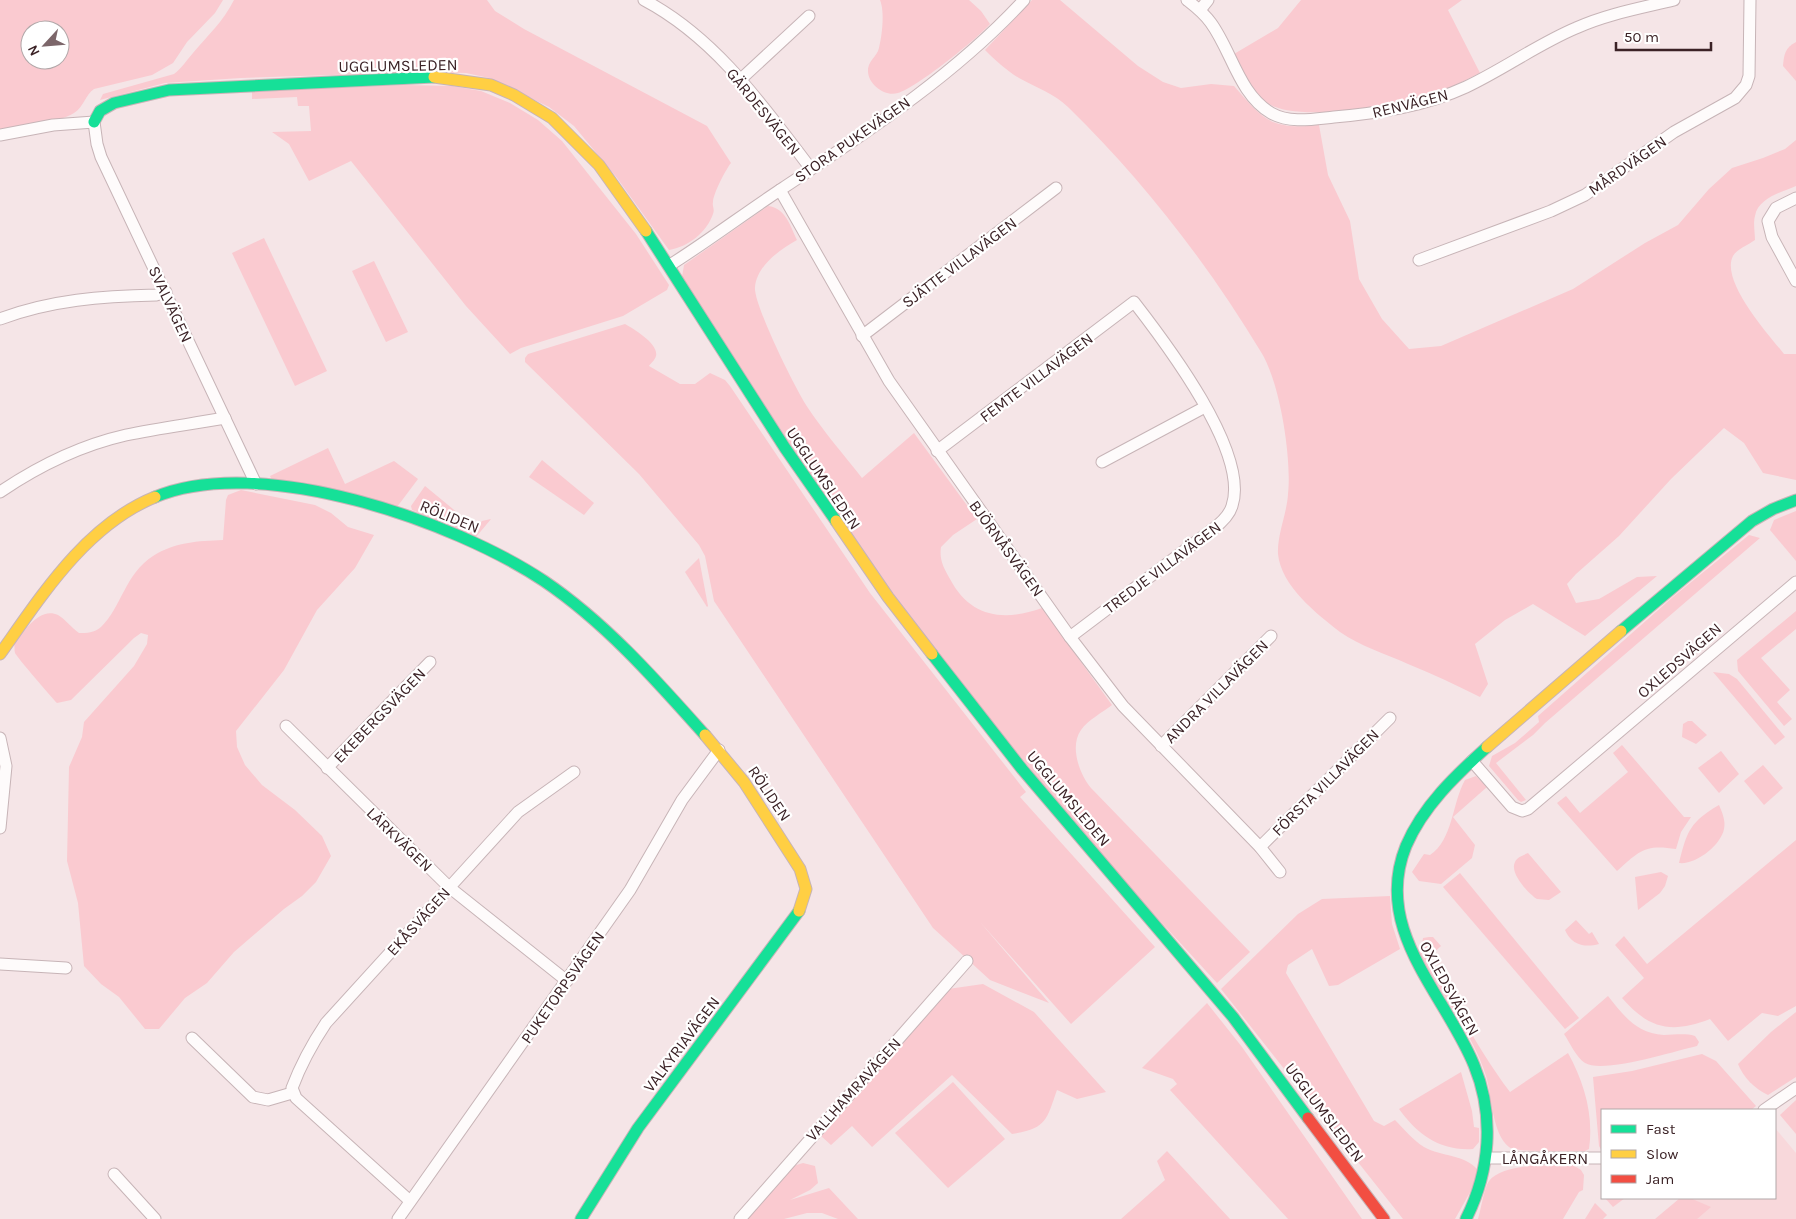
<svg xmlns="http://www.w3.org/2000/svg" width="1796" height="1219" viewBox="0 0 1796 1219" font-family="Karla,sans-serif">
<rect width="100%" height="100%" fill="#f5e5e7"/>
<polygon fill="#f8d8db" points="1775,1128 1796,1153 1796,1219 1657,1219 1681,1198 1775,1198"/>
<g fill="#facad0" fill-rule="evenodd">
<path d="M0,0H223L215,13L187,42L173,63L152,75L94,89C85,95 84,107 74,113C56,124 21,125 0,129ZM30,30H60V60H30Z"/>
<path d="M234,0H487L495,11L524,29L707,126L731,163C726,169 713,194 713,202C712,207 715,209 713,214C707,232 688,247 669,250L617,178L574,126L549,107L489,78L466,73L426,72L241,78L165,83L100,100L103,94L174,74C182,68 186,61 193,53C208,35 223,22 234,0Z"/>
<path d="M880,0H969L981,11L990,24C977,39 916,88 898,93C885,97 869,85 868,72C867,61 877,57 879,48C882,36 885,12 880,0Z"/>
<path d="M1032,0H1060L1138,66L1163,82L1181,88L1211,84L1234,86C1264,120 1270,130 1319,125L1328,175L1350,221L1359,279L1382,319L1409,349L1441,346L1573,289L1645,243L1678,225L1709,189L1732,168L1763,158L1785,149L1796,140V186C1782,192 1758,198 1755,216C1753,223 1755,233 1755,240C1748,245 1737,249 1733,256C1720,281 1769,335 1784,354H1796V480L1763,473L1744,443L1724,428L1671,479L1619,536L1576,574L1567,584L1576,603L1599,599L1637,577L1657,576L1585,636L1533,604L1505,620L1475,644L1488,684L1480,697C1456,685 1433,674 1408,664C1386,654 1360,646 1340,632C1317,614 1281,586 1278,554C1277,535 1287,513 1288,494C1292,459 1280,382 1261,352C1208,264 1142,179 1068,107C1055,94 1035,87 1019,78C1006,70 996,61 985,50Z"/>
<path d="M1301,0H1462L1448,10L1480,73C1464,81 1448,89 1431,95C1397,105 1299,123 1269,104C1251,94 1243,72 1234,54L1278,28Z"/>
<path d="M1796,42V81L1783,66C1784,54 1785,48 1796,42Z"/>
<polygon points="405,85 452,86 481,91 510,103 538,120 562,141 636,234 669,285 667,290 623,316 521,348 510,354 466,306 351,161 309,181 289,144 272,132 311,131 309,106 298,106 297,97 252,99 252,92"/>
<path d="M768,206C786,208 790,226 797,240C781,249 757,265 755,287C753,304 797,392 808,408C824,432 844,455 862,478L914,433L977,519L953,535L941,547C939,560 944,568 950,579C970,617 1003,622 1042,608L1112,705C1103,712 1088,720 1081,730C1069,747 1080,775 1091,788L1250,952L1217,983L1094,849L868,564L682,277L684,265Z"/>
<polygon points="264,238 327,371 295,386 232,253"/>
<polygon points="374,261 408,332 386,342 352,271"/>
<path d="M625,324C634,329 659,344 656,356C655,360 651,363 649,366L680,384H695L710,373L725,380L730,386L870,593L1026,792L1020,797L1155,947L1071,1024L980,922L1049,1003L990,980L933,928L714,601L705,556L699,545L639,474L525,362V358L528,354Z"/>
<polygon points="328,448 345,484 394,461 418,479 397,507 272,480 270,476"/>
<polygon points="542,460 594,503 584,515 529,477"/>
<polygon points="425,486 476,528 482,521 491,519 476,537 412,510 411,506"/>
<path d="M241,490L315,505L331,513L348,527L374,535L355,568L317,610L284,670L236,731L237,747L245,765L262,785L295,810L322,836L331,856L316,882L302,896L284,909L234,952L207,983L185,998L159,1029H145L119,997L101,984L84,966L78,903L67,861L69,767L82,737L84,722L134,666L147,644L148,635L141,633L134,638L71,700L57,703C52,698 16,656 15,653C14,650 15,647 14,644C23,633 39,606 58,615C65,619 72,628 79,633C87,633 94,633 101,627C121,608 125,574 153,556C175,542 198,541 223,540L226,500L228,495Z"/>
<polygon points="1796,511 1796,561 1770,530 1774,520"/>
<polygon points="1749,535 1760,538 1545,723 1533,735 1496,763 1526,800 1521,802 1518,800 1489,766 1492,756 1515,743 1539,722 1538,716 1674,596"/>
<polygon points="699,558 708,606 707,607 685,572"/>
<polygon points="1796,611 1796,629 1761,658 1790,690 1777,702 1792,719 1784,726 1738,671 1737,660"/>
<polygon points="1713,672 1729,674 1737,679 1785,737 1775,745"/>
<polygon points="1688,721 1692,721 1707,735 1696,744 1682,737 1683,724"/>
<path d="M1622,745L1684,817H1691L1681,832L1676,849C1645,844 1639,851 1617,871L1557,803L1566,796L1580,813L1628,772L1613,753Z"/>
<polygon points="1721,751 1739,774 1719,793 1698,768"/>
<polygon points="1763,765 1783,788 1764,805 1744,781"/>
<path d="M1476,776L1487,787L1453,817L1475,845L1472,858L1441,884L1419,881L1412,872L1424,854L1430,855C1453,840 1452,803 1465,780Z"/>
<path d="M1719,805C1722,812 1726,821 1724,829C1721,845 1696,865 1679,863C1687,831 1690,822 1719,805Z"/>
<path d="M1796,840V1006L1778,1016L1762,1013L1728,1041L1710,1019C1671,1034 1649,1029 1622,998L1644,978L1615,945L1624,936L1647,964Z"/>
<path d="M1528,853L1561,892L1549,900L1537,899C1529,894 1509,873 1515,862C1517,857 1524,855 1528,853Z"/>
<polygon points="1661,872 1668,876 1665,886 1660,893 1638,910 1635,877"/>
<polygon points="1460,873 1579,1018 1565,1029 1443,887"/>
<path d="M1390,896L1392,924L1400,949L1338,985L1329,986L1312,949L1288,965L1286,973L1374,1121L1384,1126L1395,1120C1404,1129 1414,1141 1424,1147C1442,1157 1464,1154 1478,1170L1473,1187L1455,1219H1403L1221,989L1298,914L1322,899Z"/>
<path d="M1576,920L1589,934L1592,932L1599,944C1585,948 1571,945 1565,930Z"/>
<path d="M1429,937H1433L1441,946L1428,958C1455,1003 1478,1050 1510,1092L1568,1053C1584,1082 1594,1115 1589,1149L1585,1151C1572,1151 1517,1153 1509,1147C1492,1134 1492,1096 1486,1076C1472,1032 1441,995 1420,954L1423,938Z"/>
<path d="M983,984L1034,1012L1106,1092L1077,1099L1057,1090C1046,1121 1047,1128 1012,1134L952,1075L872,1147L852,1126L831,1145L821,1136L948,989Z"/>
<path d="M1608,996C1624,1016 1636,1033 1664,1035C1674,1035 1685,1033 1695,1036L1699,1042L1697,1046C1675,1051 1603,1074 1585,1063C1576,1057 1570,1043 1564,1034Z"/>
<polygon points="1207,1003 1242,1047 1362,1219 1288,1219 1170,1090 1177,1084 1173,1079 1142,1068"/>
<path d="M1796,1012V1077L1768,1095C1755,1089 1743,1077 1738,1064L1771,1032Z"/>
<polygon points="1702,1054 1716,1061 1756,1106 1751,1110 1602,1110 1602,1151 1599,1146 1593,1077 1632,1071"/>
<path d="M1461,1072L1472,1111L1474,1127L1479,1128V1142L1473,1149C1440,1151 1418,1135 1399,1109Z"/>
<polygon points="953,1082 1005,1139 948,1188 895,1133"/>
<polygon points="1796,1100 1796,1134 1780,1115"/>
<polygon points="1167,1151 1230,1219 1121,1219 1165,1180 1157,1161"/>
<polygon points="803,1163 815,1166 818,1183 810,1190 790,1200 829,1188 858,1219 838,1219 822,1213 807,1213 784,1219 748,1219 790,1167"/>
<path d="M1573,1165L1581,1170L1584,1175L1583,1190L1579,1192L1563,1219H1478C1481,1210 1484,1188 1489,1181C1504,1162 1551,1166 1573,1165Z"/>
<polygon points="1605,1198 1625,1198 1613,1207"/>
<polygon points="1680,1198 1690,1198 1711,1207 1697,1219 1655,1219"/>
<polygon points="1595,1203 1607,1215 1603,1219 1585,1219"/>
</g>
<g fill="none" stroke-linecap="round" stroke-linejoin="round">
<defs>
<g id="street">
<path d="M644,0C716,38 763,106 811,169"/>
<path d="M1187,0C1196,7 1204,13 1211,23C1232,52 1239,94 1271,113C1290,124 1314,119 1334,117C1380,113 1425,106 1466,87C1504,69 1538,44 1576,28C1607,14 1641,8 1674,0"/>
<polyline points="1200,10 1208,0"/>
<polyline points="741,79 809,16"/>
<polyline points="0,135 53,125 94,122 97,144 101,157 256,484"/>
<polyline points="780,190 889,381 1070,637 1123,706 1260,847 1280,872"/>
<polyline points="1796,198 1776,208 1768,221 1772,237 1796,281"/>
<polyline points="1419,260 1551,211 1585,195 1674,132 1735,98 1746,85 1749,76 1750,0"/>
<path d="M670,265C708,241 745,213 783,188C867,132 955,75 1024,0"/>
<path d="M0,319C50,300 103,296 156,295L166,292"/>
<polyline points="862,336 1056,188"/>
<path d="M937,451L1134,302C1165,342 1250,453 1232,506C1229,516 1221,523 1213,529L1070,637"/>
<polyline points="1102,462 1205,407"/>
<path d="M0,492C37,467 82,445 126,435C159,428 192,424 225,418"/>
<polyline points="286,726 449,887 567,981"/>
<polyline points="0,738 6,766 0,828"/>
<polyline points="1161,746 1271,636"/>
<polyline points="1472,761 1512,807 1522,811 1528,809 1796,582"/>
<polyline points="327,768 430,662"/>
<polyline points="1260,847 1390,718"/>
<polyline points="0,964 66,968"/>
<polyline points="192,1038 253,1097 268,1100 292,1093"/>
<polyline points="1764,1110 1796,1088"/>
<polyline points="1487,1158 1602,1158"/>
<polyline points="114,1174 155,1219"/>
<path d="M410,1201L296,1098L292,1088C301,1064 312,1044 326,1023L518,812L574,772"/>
<polyline points="398,1219 630,890 682,800 719,750"/>
<polyline points="740,1219 967,961"/>
</g>
<g id="fast">
<polyline points="94,122 100,111 114,103 169,90 434,77"/>
<polyline points="646,231 785,448 836,521"/>
<path d="M155,497C260,453 454,521 544,581C606,623 656,680 705,735"/>
<polyline points="1621,631 1752,521 1773,509 1796,500"/>
<polyline points="932,654 1022,769 1233,1017 1308,1118"/>
<polyline points="581,1219 638,1128 799,911"/>
<path d="M1466,1219C1490,1171 1495,1116 1474,1065C1445,994 1372,930 1406,846C1423,806 1456,775 1487,747"/>
</g>
<g id="slow">
<polyline points="434,77 491,85 514,95 552,118 599,165 646,231"/>
<polyline points="836,521 888,597 932,654"/>
<path d="M0,654C42,595 86,525 155,497"/>
<polyline points="705,735 744,782 800,869 806,889 799,911"/>
<polyline points="1487,747 1621,631"/>
</g>
<polyline id="jam" points="1308,1118 1384,1219"/>
</defs>
<use href="#street" stroke="#c7b4b7" stroke-width="13"/>
<use href="#fast" stroke="#c7b4b7" stroke-width="13"/>
<use href="#slow" stroke="#c7b4b7" stroke-width="13"/>
<use href="#jam" stroke="#c7b4b7" stroke-width="13"/>
<use href="#street" stroke="#fefbfb" stroke-width="11"/>
<use href="#fast" stroke="#16e098" stroke-width="11"/>
<use href="#slow" stroke="#ffcf43" stroke-width="11"/>
<use href="#jam" stroke="#f24e42" stroke-width="11"/>
</g>
<g text-anchor="middle" stroke-width="4.5" stroke-linejoin="round" paint-order="stroke">
<g font-size="16" fill="#3b2226" stroke="#fff">
<text transform="translate(398 65) rotate(-1)" y="6">UGGLUMSLEDEN</text>
<text transform="translate(1410 103) rotate(-14)" y="6">RENVÄGEN</text>
<text transform="translate(764 111) rotate(51)" y="6">GÄRDESVÄGEN</text>
<text transform="translate(852 139) rotate(-35)" y="6">STORA PUKEVÄGEN</text>
<text transform="translate(1627 165) rotate(-35)" y="6">MÅRDVÄGEN</text>
<text transform="translate(959 262) rotate(-37)" y="6">SJÄTTE VILLAVÄGEN</text>
<text transform="translate(171 304) rotate(65)" y="6">SVALVÄGEN</text>
<text transform="translate(1036 377) rotate(-37)" y="6">FEMTE VILLAVÄGEN</text>
<text transform="translate(824 478) rotate(56)" y="6">UGGLUMSLEDEN</text>
<text transform="translate(450 516) rotate(22)" y="6">RÖLIDEN</text>
<text transform="translate(1007 548) rotate(54)" y="6">BJÖRNÅSVÄGEN</text>
<text transform="translate(1162 567) rotate(-37)" y="6">TREDJE VILLAVÄGEN</text>
<text transform="translate(1679 660) rotate(-41)" y="6">OXLEDSVÄGEN</text>
<text transform="translate(1216 691) rotate(-45)" y="6">ANDRA VILLAVÄGEN</text>
<text transform="translate(379 715) rotate(-46)" y="6">EKEBERGSVÄGEN</text>
<text transform="translate(1325 782) rotate(-45)" y="6">FÖRSTA VILLAVÄGEN</text>
<text transform="translate(770 793) rotate(56)" y="6">RÖLIDEN</text>
<text transform="translate(1069 798) rotate(50)" y="6">UGGLUMSLEDEN</text>
<text transform="translate(400 839) rotate(44)" y="6">LÄRKVÄGEN</text>
<text transform="translate(418 921) rotate(-48)" y="6">EKÅSVÄGEN</text>
<text transform="translate(562 987) rotate(-55)" y="6">PUKETORPSVÄGEN</text>
<text transform="translate(1450 988) rotate(61)" y="6">OXLEDSVÄGEN</text>
<text transform="translate(681 1044) rotate(-53)" y="6">VALKYRIAVÄGEN</text>
<text transform="translate(853 1089) rotate(-48)" y="6">VALLHAMRAVÄGEN</text>
<text transform="translate(1325 1112) rotate(53)" y="6">UGGLUMSLEDEN</text>
<text x="1545" y="1164">LÅNGÅKERN</text>
</g>
</g>
<rect x="1601" y="1109" width="175" height="90" fill="#ffffff" stroke="#b1a7a8"/>
<rect x="1611" y="1125" width="25" height="8" fill="#16e098" stroke="#b1a7a8"/>
<text x="1646" y="1134" font-size="15" fill="#3b2226">Fast</text>
<rect x="1611" y="1150" width="25" height="8" fill="#ffcf43" stroke="#b1a7a8"/>
<text x="1646" y="1159" font-size="15" fill="#3b2226">Slow</text>
<rect x="1611" y="1175" width="25" height="8" fill="#f24e42" stroke="#b1a7a8"/>
<text x="1646" y="1184" font-size="15" fill="#3b2226">Jam</text>
<g transform="translate(45 45) rotate(244)"><circle r="24" fill="#ffffff" stroke="#b1a7a8"/>
<path d="M0-4L9 19L0 12L-9 19Z" fill="#7c666a"/>
<text y="-8" font-size="14" font-weight="bold" text-anchor="middle" fill="#3b2226">N</text>
</g>
<path d="M1616 42v8h95v-8" fill="none" stroke="#3b2226" stroke-width="2.5"/>
<text x="1624" y="42" font-size="15" fill="#3b2226" stroke="#ffffff" stroke-width="4" paint-order="stroke">50 m</text>
</svg>
